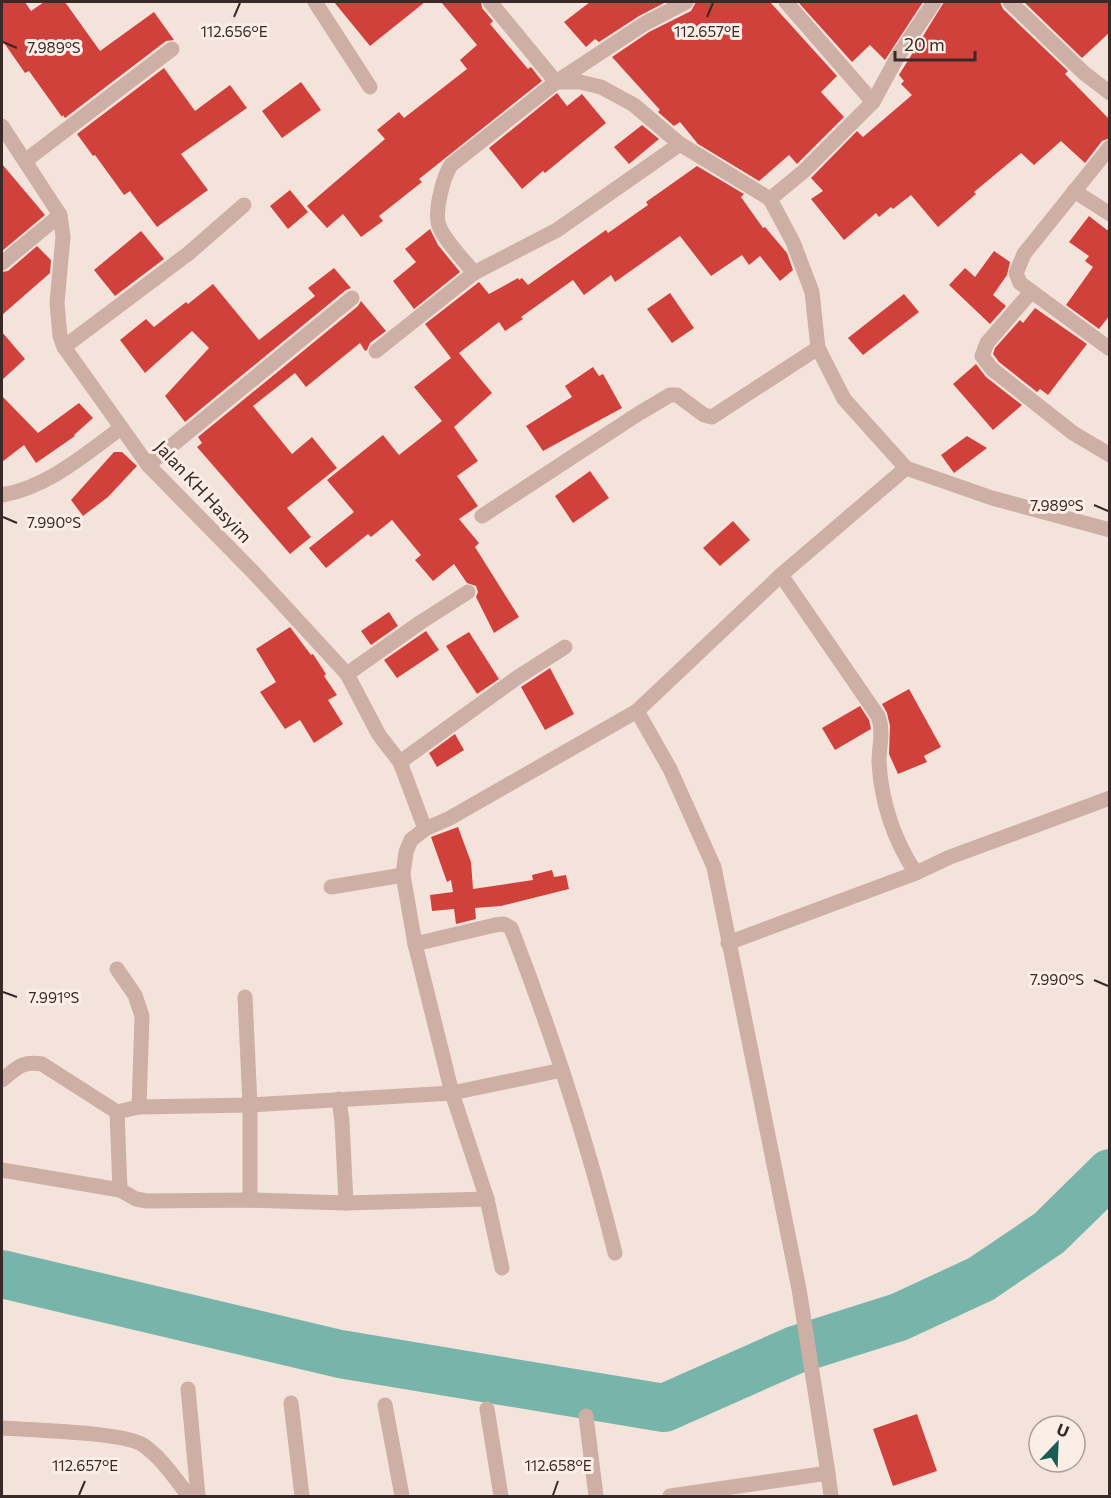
<svg xmlns="http://www.w3.org/2000/svg" width="1111" height="1498" viewBox="0 0 1111 1498" font-family="Commissioner,sans-serif">
<rect width="100%" height="100%" fill="#f4e3db"/>
<g fill="none" stroke-linecap="round" stroke-linejoin="round">
<polyline stroke="#77b4aa" stroke-width="48" points="2,1274 340,1354 664,1408 795,1350 899,1317 981,1279 1049,1233 1110,1173"/>
</g>
<g fill="#d1413c">
<polygon points="2,2 25,2 31,11 44,2 65,2 100,51 154,12 174,40 166,41 65,118 63,115 62,117 29,71 25,73 2,40"/>
<polygon points="334,2 425,2 370,46"/>
<polygon points="441,2 481,2 482,8 493,21 490,24 528,69 531,67 542,81 419,179 422,182 379,216 383,221 361,237 343,214 327,228 307,206 385,139 377,130 399,112 404,118 467,69 460,60 477,45"/>
<polygon points="590,2 666,2 639,16 599,42 595,39 586,47 564,22"/>
<polygon points="696,2 770,2 837,76 821,92 844,117 797,164 789,155 759,181 698,144 680,122 674,126 658,112 660,110 612,57 649,32 691,11"/>
<polygon points="798,2 923,2 885,60 870,45 852,62"/>
<polygon points="944,2 1000,2 1003,9 1068,71 1065,74 1110,120 1110,138 1102,141 1085,163 1061,141 1034,165 1021,153 974,192 976,194 938,227 911,195 893,209 891,207 879,217 876,213 844,240 811,199 823,191 811,178 857,131 863,137 912,95 901,84 904,81 899,75"/>
<polygon points="1024,2 1110,2 1110,32 1082,58"/>
<polygon points="164,68 195,111 230,85 247,108 181,154 208,190 157,227 130,191 124,195 95,155 93,156 77,134"/>
<polygon points="301,82 321,110 282,138 262,111"/>
<polygon points="557,93 567,106 582,94 606,123 545,173 543,171 522,189 489,148"/>
<polygon points="642,125 659,139 629,164 614,147"/>
<polygon points="2,164 45,215 2,251"/>
<polygon points="697,166 744,194 741,197 763,228 765,227 787,253 793,270 780,281 760,256 749,265 742,255 711,276 680,236 615,282 611,275 584,295 573,280 521,317 523,319 505,331 499,322 459,353 492,393 454,427 478,461 457,476 478,506 459,519 479,543 475,547 519,617 494,633 476,597 478,592 476,586 467,583 454,564 433,581 415,560 421,555 392,520 371,537 368,534 326,568 309,548 354,512 327,480 383,435 399,455 442,421 414,387 451,358 425,324 479,282 489,294 518,278 519,280 522,278 528,285 606,230 608,233 648,205 646,202"/>
<polygon points="290,190 308,212 288,229 270,206"/>
<polygon points="1089,216 1107,230 1110,228 1110,315 1099,329 1066,305 1093,267 1085,261 1089,256 1069,242"/>
<polygon points="430,229 438,245 460,272 414,309 393,281 416,262 405,249"/>
<polygon points="141,231 164,259 115,296 94,270"/>
<polygon points="37,246 51,260 50,273 2,315 2,272 8,271"/>
<polygon points="994,251 1010,262 1007,275 993,295 1006,306 990,324 949,285 965,268 975,277"/>
<polygon points="334,268 351,288 346,290 185,422 165,396 209,348 192,331 145,373 120,340 146,319 154,327 186,302 188,304 213,284 259,340 315,296 308,288"/>
<polygon points="670,293 694,328 672,343 647,309"/>
<polygon points="904,294 919,312 863,355 848,338"/>
<polygon points="361,301 386,331 370,343 367,350 365,351 360,343 306,387 295,373 253,406 292,454 312,437 337,468 287,508 311,537 290,554 197,447 202,443 198,437 358,306"/>
<polygon points="1035,308 1087,344 1048,395 1040,389 1037,392 999,362 993,354 995,348 1020,320 1023,323"/>
<polygon points="2,332 25,359 2,380"/>
<polygon points="976,364 986,377 1022,405 993,430 953,384"/>
<polygon points="593,367 599,376 603,374 622,408 543,451 526,426 572,397 565,386"/>
<polygon points="2,396 38,433 79,403 93,418 74,435 75,436 36,463 24,445 2,462"/>
<polygon points="967,436 987,448 954,473 941,455"/>
<polygon points="114,452 122,452 137,466 108,497 83,516 71,500"/>
<polygon points="590,471 609,498 573,523 555,496"/>
<polygon points="733,521 750,540 720,566 703,548"/>
<polygon points="389,612 398,626 371,645 361,631"/>
<polygon points="290,627 311,655 313,654 326,674 324,676 337,695 328,700 343,724 314,743 300,720 285,729 260,692 276,682 256,649"/>
<polygon points="426,631 439,650 397,678 384,660"/>
<polygon points="469,632 499,679 477,694 446,646"/>
<polygon points="550,668 574,714 545,730 521,687"/>
<polygon points="909,689 941,747 924,756 927,762 898,774 889,754 890,726 887,713 882,704"/>
<polygon points="860,706 869,720 871,729 835,750 822,728"/>
<polygon points="455,734 464,750 437,767 429,753"/>
<polygon points="458,827 471,862 473,889 533,880 532,875 552,870 554,877 566,875 569,889 501,906 475,908 476,919 456,924 454,909 432,911 430,895 453,892 451,880 447,882 431,837"/>
<polygon points="917,1414 937,1471 893,1486 873,1429"/>
</g>
<g fill="none" stroke-linecap="round" stroke-linejoin="round">
<g stroke="#cdafa5" stroke-width="15">
<polyline points="315,2 370,87"/>
<polyline points="490,2 556,82"/>
<polyline points="786,2 873,102"/>
<polyline points="1010,2 1084,73 1110,93"/>
<polyline points="556,82 580,82 601,87 634,105 680,144 770,199 804,171 873,102 898,56 934,2"/>
<polyline points="2,126 60,215 63,237 57,303 60,336 64,347 148,465 254,573 347,674 379,735 400,762 425,829"/>
<polyline points="1110,147 1024,254 1016,273 1020,283 1110,349"/>
<polyline points="25,161 172,49"/>
<polyline points="1074,191 1110,214"/>
<polyline points="770,199 793,242 812,292 818,348 844,399 906,468 992,498 1110,530"/>
<polyline points="2,263 60,215"/>
<path d="M474,273C465,261 445,241 440,228C433,215 443,177 451,165L556,82L644,24L686,2"/>
<polyline points="1031,292 987,343 982,356 992,369 1073,433 1110,455"/>
<polyline points="64,347 189,253 244,205"/>
<polyline points="376,351 474,273 557,230 680,144"/>
<polyline points="148,465 352,298"/>
<path d="M2,495C48,487 84,455 121,428"/>
<polyline points="482,516 638,414 670,395 677,395 704,415 712,417 818,348"/>
<path d="M781,575L878,716C884,731 879,746 879,762C881,801 894,841 916,873L950,857L1110,798"/>
<polyline points="347,674 421,622 468,592"/>
<polyline points="637,711 670,769 714,867 799,1289 828,1473"/>
<polyline points="400,762 518,677 565,647"/>
<polyline points="331,887 403,875"/>
<polyline points="728,943 916,873"/>
<path d="M415,944L495,925L504,924L511,928C552,1034 588,1143 615,1253"/>
<polyline points="117,969 135,995 142,1016 139,1107"/>
<polyline points="245,997 250,1105 250,1200"/>
<path d="M2,1080C17,1068 21,1061 42,1064L117,1112L139,1107L250,1105L452,1093L562,1070"/>
<polyline points="339,1099 342,1122 346,1203 487,1199"/>
<polyline points="117,1112 120,1190 136,1199 147,1201 250,1200 346,1203"/>
<polyline points="2,1170 120,1190"/>
<polyline points="502,1268 487,1199 452,1093 415,944 403,875 406,852 411,840 425,829 450,818 637,711 781,575 906,468"/>
<polyline points="188,1389 198,1496"/>
<polyline points="291,1403 302,1496"/>
<polyline points="385,1405 402,1496"/>
<polyline points="487,1409 501,1496"/>
<polyline points="586,1416 596,1496"/>
<path d="M2,1428C29,1430 124,1432 143,1445C162,1458 175,1479 189,1496"/>
<polyline points="670,1496 828,1473 831,1496"/>
</g>
</g>
<path fill="none" stroke="#392927" stroke-width="2" d="M234,17L240,3M707,17L713,3M3,42L17,48M1094,505L1108,511M3,517L17,523M1094,980L1108,986M3,992L17,997M79,1495L85,1481M553,1495L558,1481"/>
<g text-anchor="middle" stroke-width="6" stroke-linejoin="round" paint-order="stroke">
<g font-size="18" fill="#392927" stroke="#fbeee7">
<text transform="translate(203 492) rotate(47)" y="6">Jalan KH Hasyim</text>
</g>
</g>
<g font-size="15" text-anchor="middle" fill="#392927" stroke="#fbeee7" stroke-width="6" stroke-linejoin="round" paint-order="stroke">
<text x="234" y="37">112.656°E</text>
<text x="707" y="37">112.657°E</text>
<text x="54" y="53">7.989°S</text>
<text x="1057" y="511">7.989°S</text>
<text x="54" y="528">7.990°S</text>
<text x="1057" y="985">7.990°S</text>
<text x="54" y="1003">7.991°S</text>
<text x="85" y="1471">112.657°E</text>
<text x="558" y="1471">112.658°E</text>
</g>
<rect width="1111" height="1498" fill="none" stroke="#392927" stroke-width="6"/>
<g transform="translate(1057 1444) rotate(23)"><circle r="28" fill="#fbeee7" stroke="#ad9f9a" stroke-width="1.5"/>
<path d="M0-4.5L10 22L0 15L-10 22Z" fill="#195e54"/>
<text y="-9" font-size="16" font-weight="bold" text-anchor="middle" fill="#392927">U</text>
</g>
<path d="M895 51v9h80v-9" fill="none" stroke="#392927" stroke-width="3"/>
<text x="904" y="51" font-size="18" fill="#392927" stroke="#fbeee7" stroke-width="4.5" paint-order="stroke">20 m</text>
</svg>
